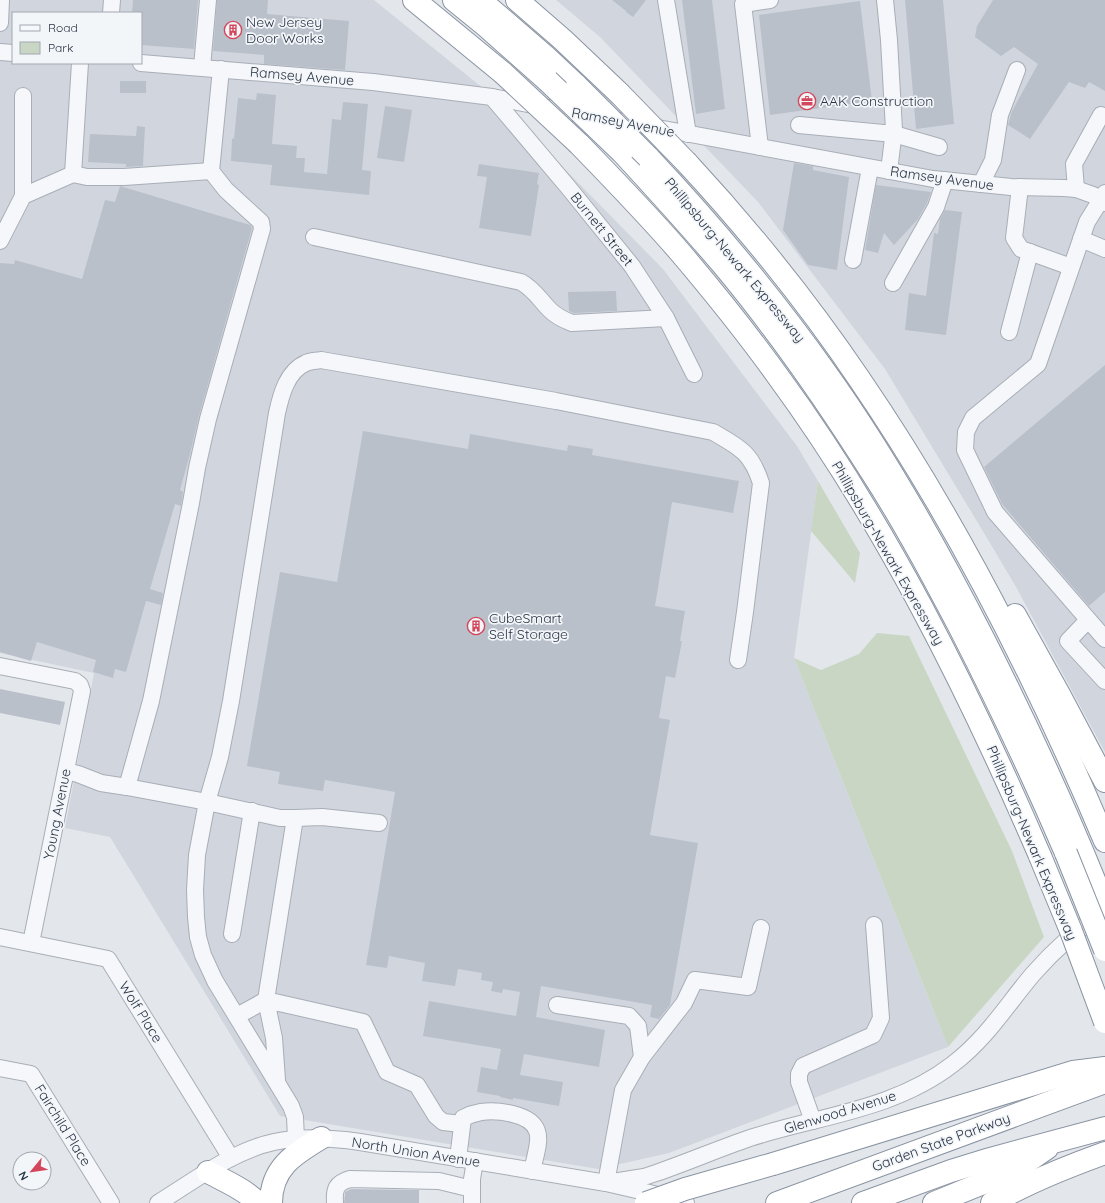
<svg xmlns="http://www.w3.org/2000/svg" width="1105" height="1203" viewBox="0 0 1105 1203" font-family="Quicksand,sans-serif">
<rect width="100%" height="100%" fill="#e3e7ec"/>
<g fill="#d1d6de" fill-rule="evenodd">
<path d="M0,0H374L494,97L663,269L797,446L818,481L794,658L948,1047L669,1153L598,1169L280,1116L110,837L65,828L94,673L0,653ZM13,13H141V63H13Z"/>
<polygon points="556,0 1105,0 1105,752 1016,587 987,538 885,369 758,202 600,37"/>
</g>
<g fill="#c9d6c4">
<polygon points="818,481 860,553 855,583 811,531"/>
<polygon points="877,633 909,636 1012,851 1044,937 948,1047 794,658 821,670 859,654"/>
</g>
<g fill="#bac0ca">
<polygon points="133,0 198,0 194,49 141,45 141,13 132,13"/>
<polygon points="217,0 268,0 267,14 349,21 345,70 264,64 264,55 213,51"/>
<polygon points="612,0 646,0 633,17 626,12 626,11"/>
<polygon points="682,0 712,0 725,109 696,114"/>
<polygon points="905,0 943,0 954,124 916,129"/>
<polygon points="993,0 1105,0 1105,91 1089,82 1085,88 1069,82 1030,139 1008,125 1012,111 1038,64 1014,47 1001,56 975,37 977,26"/>
<polygon points="860,1 872,101 770,115 759,15"/>
<rect x="120" y="81" width="26" height="12"/>
<polygon points="257,93 276,95 272,144 297,146 296,158 305,158 304,172 327,174 332,119 341,120 343,102 368,104 362,170 371,171 369,195 270,185 272,165 231,161 232,138 234,139 238,98 256,100"/>
<polygon points="385,106 412,110 404,162 377,158"/>
<polygon points="137,126 145,127 143,166 126,167 126,164 88,162 90,134 136,136"/>
<polygon points="794,163 813,166 813,170 849,177 837,270 808,265 783,230"/>
<polygon points="479,164 539,173 537,184 539,185 531,236 479,228 487,177 477,176"/>
<polygon points="876,185 931,192 927,203 918,219 894,245 884,233 878,253 865,250"/>
<polygon points="120,186 250,225 252,228 199,416 190,454 180,490 183,492 181,506 175,504 150,589 163,593 161,605 146,601 126,672 115,669 113,678 93,672 96,660 37,642 31,661 0,652 0,263 14,264 15,260 82,279 105,200 115,202"/>
<polygon points="945,210 962,212 946,335 905,330 909,293 926,296 934,233 938,234 940,219"/>
<polygon points="616,291 617,311 574,313 569,311 568,292"/>
<polygon points="1105,365 1105,592 1089,606 1002,504 984,467"/>
<polygon points="363,431 468,449 470,434 567,451 568,445 593,449 592,455 739,481 733,513 672,502 655,606 685,611 680,641 682,641 675,678 666,676 659,718 670,720 650,835 698,843 670,1005 659,1019 650,1017 652,1005 541,986 536,1017 605,1030 599,1067 524,1054 520,1075 563,1082 559,1106 513,1098 513,1100 500,1097 500,1096 477,1092 481,1067 497,1070 501,1049 423,1036 429,1001 516,1016 520,992 503,989 502,993 491,991 493,982 481,980 482,973 458,969 455,986 422,981 425,963 389,956 387,968 366,965 395,792 325,780 323,791 278,784 280,772 247,766 280,572 337,582"/>
<polygon points="0,689 65,702 60,725 0,713"/>
<polygon points="351,1189 419,1190 419,1203 344,1203 345,1192"/>
</g>
<g fill="none" stroke-linecap="round" stroke-linejoin="round">
<defs>
<g id="minor">
<polyline points="666,0 688,134"/>
<polyline points="885,0 889,40 894,130 889,171"/>
<polyline points="111,13 112,0"/>
<polyline points="0,23 1,0"/>
<polyline points="0,52 13,53"/>
<polyline points="141,63 373,82 492,97 584,115"/>
<polyline points="202,67 208,0"/>
<polyline points="492,97 568,187 632,266 666,318 694,374"/>
<polyline points="609,119 933,179 1011,187 1064,188 1076,189 1093,195 1105,203"/>
<polyline points="799,125 894,134 939,147"/>
<polyline points="760,147 743,4 770,0"/>
<polyline points="73,174 80,63"/>
<polyline points="981,184 993,160 1000,115 1017,70"/>
<polyline points="1020,187 1014,238 1021,249 1071,267"/>
<polyline points="1076,189 1074,164 1101,115"/>
<polyline points="1105,193 1087,222 1038,364 973,418 966,432 965,450 995,512 1105,639"/>
<polyline points="23,196 23,96"/>
<path d="M314,237L521,282C535,290 539,299 550,310C556,316 564,320 572,323L666,318"/>
<polyline points="1081,239 1105,249"/>
<polyline points="0,241 23,196 73,174 87,177 124,177 211,171"/>
<polyline points="853,260 870,168"/>
<polyline points="893,283 936,207 945,180"/>
<polyline points="1009,332 1030,252"/>
<polyline points="1088,620 1068,641 1105,681"/>
<polyline points="0,666 75,681 80,685 82,691 31,943"/>
<polyline points="66,771 78,774 101,783 127,787 151,701 191,503 197,468 208,419 262,229 261,222 226,190 211,171 221,69"/>
<polyline points="127,787 207,802 280,818 295,818 266,1000 237,1016"/>
<polyline points="295,818 322,817 379,823"/>
<polyline points="232,934 252,811"/>
<polyline points="0,937 108,959 231,1158"/>
<polyline points="557,1005 629,1016 638,1026 642,1057"/>
<polyline points="0,1068 31,1074 111,1203"/>
<polyline points="277,1080 274,1038 266,1000 363,1022 387,1072 417,1085 436,1116 443,1122 462,1124"/>
<polyline points="813,1121 799,1082 799,1074 803,1066 873,1035 881,1018 874,925"/>
<path d="M296,1139L295,1117L291,1106L215,981L203,955L198,937L196,917L195,890L197,855L207,802L220,757L231,701L277,413C281,395 287,371 306,363C310,361 316,361 321,360L556,401L713,432C739,447 751,452 761,483L745,612L738,660"/>
<path d="M458,1159L463,1118C469,1115 475,1113 481,1112C497,1110 531,1113 537,1131C541,1141 534,1160 532,1171"/>
<path d="M606,1183L644,1177L656,1173C688,1162 718,1149 750,1138C818,1116 894,1110 953,1064C987,1038 1006,1006 1033,974C1054,950 1075,931 1101,914"/>
<polyline points="606,1183 623,1090 642,1057 684,1003 695,980 748,987 761,928"/>
<path d="M158,1203C194,1181 232,1151 274,1142C303,1136 332,1138 360,1142L606,1183L658,1195L686,1203"/>
<path d="M335,1203C334,1189 336,1183 350,1179L439,1181L472,1189"/>
<polyline points="472,1203 472,1179 475,1161"/>
</g>
<g id="highway">
<polyline points="414,0 503,73"/>
<polyline points="454,0 486,26 548,81"/>
<polyline points="480,0 545,56 577,86"/>
<polyline points="517,0 562,39 619,93"/>
<path d="M579,144C613,179 647,214 679,251C713,291 746,332 777,375C885,522 968,689 1040,856"/>
<path d="M622,152C656,189 690,226 723,265C778,331 828,403 874,476C905,524 932,575 959,626C997,700 1033,776 1066,853"/>
<path d="M648,157C712,225 772,297 826,373C886,457 937,548 984,640C1028,727 1069,816 1105,907"/>
<path d="M687,163C750,231 808,303 860,380C957,522 1038,682 1105,841"/>
<polyline points="1015,615 1060,696 1105,781"/>
<polyline points="773,1164 1073,1072 1105,1068"/>
<path d="M208,1172C225,1181 244,1189 258,1203"/>
<path d="M271,1203C271,1168 294,1154 321,1138"/>
<polyline points="777,1203 1105,1082"/>
<polyline points="863,1203 951,1171 990,1159 1105,1128"/>
<polyline points="934,1203 1015,1170 1047,1148"/>
<path d="M992,1203C1028,1182 1066,1167 1105,1153"/>
</g>
</defs>
<use href="#minor" stroke="#a8aeb7" stroke-width="18"/>
<use href="#highway" stroke="#8a94a3" stroke-width="24"/>
<use href="#minor" stroke="#f6f7fa" stroke-width="16"/>
<use href="#highway" stroke="#fff" stroke-width="22"/>
<defs>
<g id="highway-bridge">
<polyline points="503,73 579,144"/>
<polyline points="548,81 622,152"/>
<polyline points="577,86 648,157"/>
<polyline points="619,93 687,163"/>
<polyline points="1066,853 1105,950"/>
<polyline points="1040,856 1071,931 1105,1022"/>
<polyline points="646,1203 685,1189 773,1164"/>
</g>
</defs>
<use href="#highway-bridge" stroke="#8a94a3" stroke-width="24" stroke-linecap="butt"/>
<use href="#highway-bridge" stroke="#fff" stroke-width="22"/>
</g>
<defs>
<symbol id="building-ring" viewBox="-11 -11 22 22"><circle r="9.5" fill="#f3f6f9" stroke="#d3465b" stroke-width="1.5"/><path d="M-4-6H4V6H1V3H-1V6H-4ZM-2.5-4.3h1.7v1.8h-1.7ZM.8-4.3h1.7v1.8H.8ZM-2.5-1h1.7V.8h-1.7ZM.8-1h1.7V.8H.8Z" fill="#d3465b"/></symbol>
<symbol id="office-ring" viewBox="-11 -11 22 22"><circle r="9.5" fill="#f3f6f9" stroke="#d3465b" stroke-width="1.5"/><path d="M-6-3h4V-5.5h4V-3h4V5H-6ZM-1-4.5V-3h2v-1.5ZM-6 0V1H6V0Z" fill="#d3465b"/></symbol>
</defs>
<g fill-rule="evenodd">
<use href="#building-ring" x="223" y="20" width="20" height="20"/>
<use href="#office-ring" x="797" y="91" width="20" height="20"/>
<use href="#building-ring" x="466" y="616" width="20" height="20"/>
</g>
<g text-anchor="middle" stroke-width="3.5" stroke-linejoin="round" paint-order="stroke">
<g font-size="14" fill="#2a3445" stroke="#f3f6f9" text-anchor="start">
<text x="246" y="27">New Jersey<tspan x="246" dy="16">Door Works</tspan></text>
<text x="820" y="106">AAK Construction</text>
<text x="489" y="623">CubeSmart<tspan x="489" dy="16">Self Storage</tspan></text>
</g>
<g font-size="14" fill="#2a3445" stroke="#f3f6f9">
<text transform="translate(302 76) rotate(5)" y="5">Ramsey Avenue</text>
<text transform="translate(623 122) rotate(11)" y="5">Ramsey Avenue</text>
<text transform="translate(942 178) rotate(8)" y="5">Ramsey Avenue</text>
<text transform="translate(602 229) rotate(51)" y="5">Burnett Street</text>
<text transform="translate(735 260) rotate(50)" y="5">Phillipsburg-Newark Expressway</text>
<text transform="translate(888 553) rotate(60)" y="5">Phillipsburg-Newark Expressway</text>
<text transform="translate(57 814) rotate(-79)" y="5">Young Avenue</text>
<text transform="translate(1032 843) rotate(67)" y="5">Phillipsburg-Newark Expressway</text>
<text transform="translate(141 1012) rotate(58)" y="5">Wolf Place</text>
<text transform="translate(840 1112) rotate(-17)" y="5">Glenwood Avenue</text>
<text transform="translate(63 1125) rotate(58)" y="5">Fairchild Place</text>
<text transform="translate(941 1142) rotate(-20)" y="5">Garden State Parkway</text>
<text transform="translate(416 1152) rotate(9)" y="5">North Union Avenue</text>
</g>
</g>
<rect x="12" y="12" width="130" height="52" fill="#f3f6f9" stroke="#a3a8b1"/>
<rect x="20" y="25" width="20" height="6" fill="#f6f7fa" stroke="#a3a8b1"/>
<text x="48" y="32" font-size="12" fill="#2a3445">Road</text>
<rect x="20" y="42" width="20" height="12" fill="#c9d6c4" stroke="#a3a8b1"/>
<text x="48" y="52" font-size="12" fill="#2a3445">Park</text>
<g transform="translate(32 1171) rotate(241)"><circle r="19" fill="#f3f6f9" stroke="#a3a8b1"/>
<path d="M0-3L7 15L0 10L-7 15Z" fill="#d3465b"/>
<text y="-6" font-size="11" font-weight="bold" text-anchor="middle" fill="#2a3445">N</text>
</g>
</svg>
